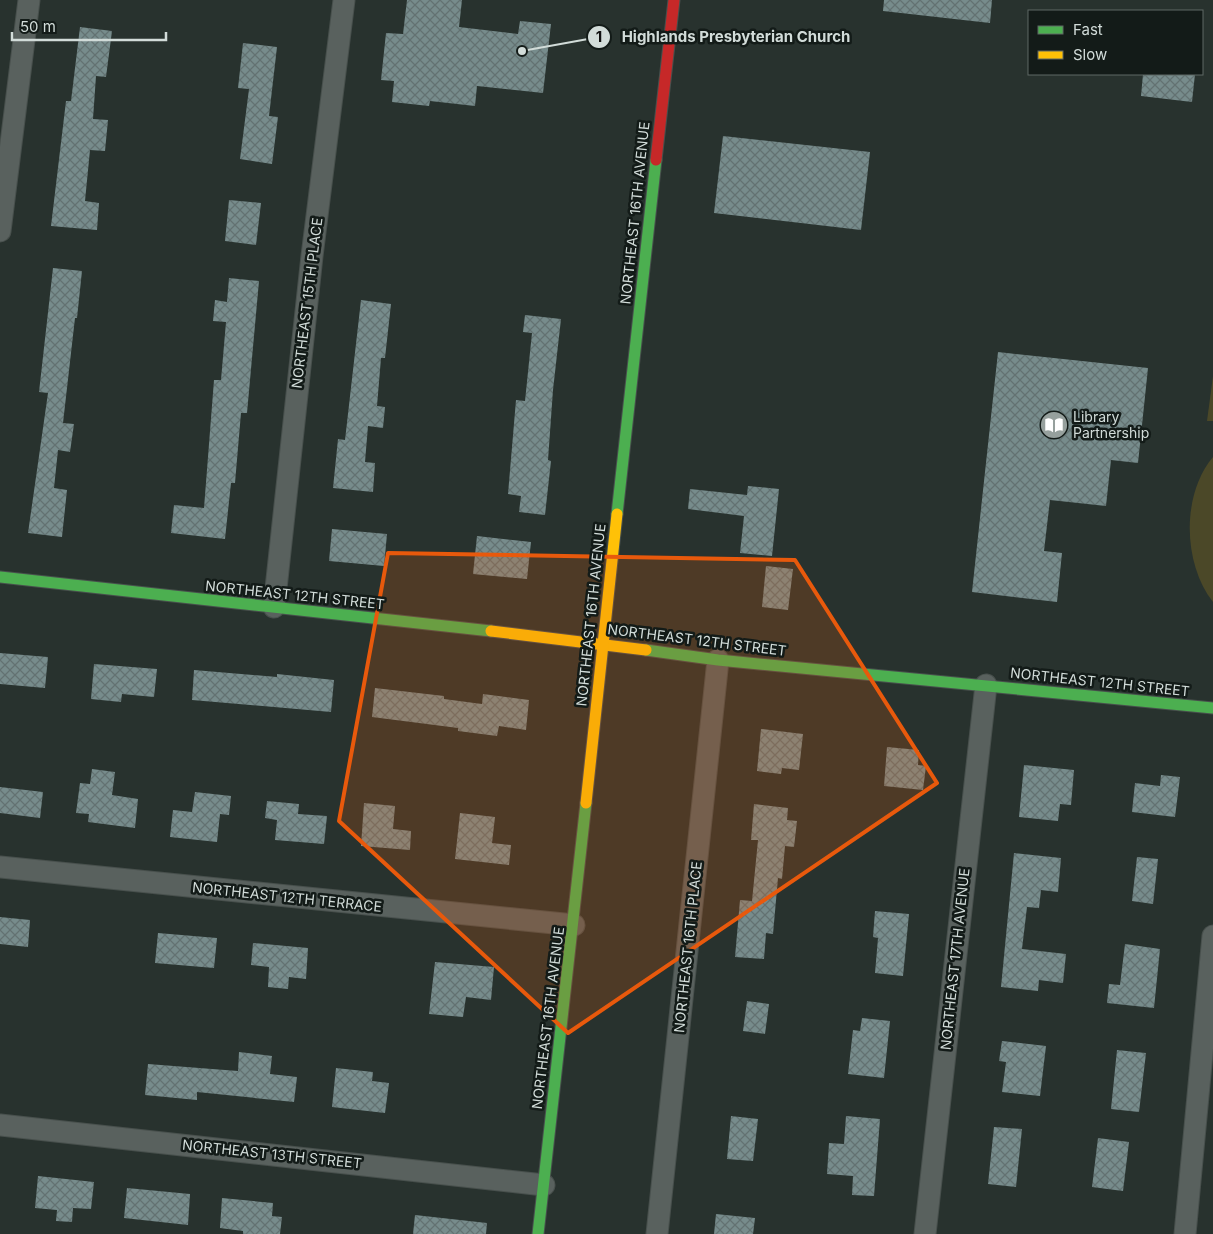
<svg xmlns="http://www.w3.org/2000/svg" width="1213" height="1234" viewBox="0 0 1213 1234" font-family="Inter,sans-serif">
<defs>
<pattern id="building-cross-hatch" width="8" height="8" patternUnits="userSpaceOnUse" patternTransform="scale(1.25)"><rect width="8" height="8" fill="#778c8c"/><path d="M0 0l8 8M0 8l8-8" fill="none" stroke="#637272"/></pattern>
</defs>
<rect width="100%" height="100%" fill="#28322e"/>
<g fill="#4b4828">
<polygon points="1213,376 1213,421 1207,421"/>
<path d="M1213,457V602C1183,564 1181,495 1213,457Z"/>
</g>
<g fill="url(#building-cross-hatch)">
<polygon points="407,0 462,0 459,27 518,34 520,21 551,24 543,93 477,86 475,106 430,101 429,106 392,102 394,81 381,80 386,33 403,34"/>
<polygon points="884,0 992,0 990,23 883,11"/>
<polygon points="80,27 112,31 106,77 96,76 93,119 108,120 105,151 90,150 85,201 99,203 97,230 51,226 66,101 71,101"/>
<polygon points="243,43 277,47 269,116 278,117 272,164 240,159 249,89 238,88"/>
<polygon points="1143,74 1195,74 1192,102 1141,96"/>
<polygon points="723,136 870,152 861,230 714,213"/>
<polygon points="229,200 261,203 256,245 225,241"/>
<polygon points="53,268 82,271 77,318 75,318 63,423 74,424 70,452 58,450 54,488 67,490 62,537 28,533 48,393 39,392"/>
<polygon points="229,278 259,281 247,413 241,413 235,483 231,483 225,539 171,533 174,505 204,508 214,380 221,380 226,322 213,321 215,300 227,302"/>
<polygon points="361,300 391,304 385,358 381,358 377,406 385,407 383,428 368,426 365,462 375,463 373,492 333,488 338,439 345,440"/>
<polygon points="525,315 561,319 553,390 548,460 551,461 545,515 519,512 521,496 508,494 516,400 525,401 532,333 523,332"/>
<polygon points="998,352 1148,368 1138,463 1111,460 1106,506 1050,500 1044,551 1062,553 1057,602 972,592"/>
<polygon points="748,486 779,489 772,556 740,553 744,516 688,509 690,489 747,495"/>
<polygon points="332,529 387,534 384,566 329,561"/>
<polygon points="477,536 531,542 527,579 473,574"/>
<polygon points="766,566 793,569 788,610 762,607"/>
<polygon points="0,653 48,657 45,688 0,684"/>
<polygon points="94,664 157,669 154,697 122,694 121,702 91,699"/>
<polygon points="194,670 277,677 277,674 334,680 331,712 192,700"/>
<polygon points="375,688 444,696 444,699 482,704 483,694 529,700 526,730 499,726 497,736 458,731 458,728 372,717"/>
<polygon points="761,729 803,734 799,770 782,768 781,774 757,771"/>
<polygon points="887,747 919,750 918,765 926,766 923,790 884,786"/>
<polygon points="1024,765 1074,770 1071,805 1060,804 1058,821 1019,817"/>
<polygon points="92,769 115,772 112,795 138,799 135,828 88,822 89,814 76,813 80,783 90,784"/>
<polygon points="1161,775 1180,777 1175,817 1132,812 1135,783 1160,786"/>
<polygon points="0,787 43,792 40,818 0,813"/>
<polygon points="195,792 231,796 229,815 220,814 217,842 170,837 173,810 192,812"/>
<polygon points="267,801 299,804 298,814 327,816 324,844 275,840 277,820 265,818"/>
<polygon points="364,803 395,806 393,829 411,831 410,850 361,846"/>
<polygon points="754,804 788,808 787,820 797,821 794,847 785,846 782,879 778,878 773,934 766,933 764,959 735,957 740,900 752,901 758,840 751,840"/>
<polygon points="460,813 495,817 492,843 511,845 509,865 455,859"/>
<polygon points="1014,853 1061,858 1058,892 1041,890 1039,908 1027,907 1022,949 1066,954 1063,983 1039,980 1038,991 1001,987"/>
<polygon points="1137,857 1158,859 1153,904 1132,901"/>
<polygon points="875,911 909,914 903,976 875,973 878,938 873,937"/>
<polygon points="0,917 30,920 28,947 0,944"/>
<polygon points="158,933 217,938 214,968 155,963"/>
<polygon points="253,943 308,948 306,979 289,977 288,989 268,987 269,967 251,965"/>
<polygon points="1125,944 1160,949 1154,1008 1107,1003 1109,984 1120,985"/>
<polygon points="435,962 494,967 491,1000 466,997 463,1017 429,1014"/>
<polygon points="747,1001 769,1004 765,1034 743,1031"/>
<polygon points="862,1018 890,1021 884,1078 848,1074 853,1030 860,1031"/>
<polygon points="1002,1041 1046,1046 1040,1096 1002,1092 1006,1062 999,1061"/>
<polygon points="1117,1050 1146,1053 1139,1112 1111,1109"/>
<polygon points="239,1052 272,1056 270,1074 297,1077 294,1102 197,1092 197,1100 145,1095 148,1064 238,1071"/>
<polygon points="336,1068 373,1072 372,1081 389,1083 385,1113 332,1107"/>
<polygon points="731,1116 758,1119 753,1161 727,1159"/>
<polygon points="846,1116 880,1119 874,1196 852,1195 853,1176 827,1174 829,1143 844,1144"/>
<polygon points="994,1127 1022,1129 1016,1187 988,1184"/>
<polygon points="1098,1138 1129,1142 1123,1191 1092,1187"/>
<polygon points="38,1176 94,1182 91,1209 73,1208 72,1222 56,1221 57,1210 35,1208"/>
<polygon points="127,1188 190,1194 188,1225 124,1218"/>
<polygon points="222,1198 273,1203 272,1216 282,1217 280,1234 243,1234 243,1231 220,1228"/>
<polygon points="716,1214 755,1218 753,1234 714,1234"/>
<polygon points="415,1215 487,1223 486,1234 413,1234"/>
</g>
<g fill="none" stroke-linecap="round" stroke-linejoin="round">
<defs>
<g id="street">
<polyline points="0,231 29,0"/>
<polyline points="274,607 312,256 344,0"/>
<polyline points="0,867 574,925"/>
<polyline points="0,1125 544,1185"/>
<polyline points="657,1234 718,660"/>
<polyline points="925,1234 986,685"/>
<polyline points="1185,1234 1213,936"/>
</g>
<g id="fast">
<polyline points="617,514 656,160"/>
<polyline points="0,577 491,631"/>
<polyline points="646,650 718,660 1213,708"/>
<polyline points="538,1234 586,803"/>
</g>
<g id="slow">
<polyline points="491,631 646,650"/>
<polyline points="586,803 617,514"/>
</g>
<polyline id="jam" points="656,160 674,0"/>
</defs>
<use href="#street" stroke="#48504d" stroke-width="23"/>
<use href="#fast" stroke="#48504d" stroke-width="13"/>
<use href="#slow" stroke="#48504d" stroke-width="13"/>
<use href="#jam" stroke="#48504d" stroke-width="13"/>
<use href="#street" stroke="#59615e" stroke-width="21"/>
<use href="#fast" stroke="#4caf50" stroke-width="11"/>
<use href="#slow" stroke="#ffc107" stroke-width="11"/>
<use href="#jam" stroke="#c62828" stroke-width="11"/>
</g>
<path fill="#e8590c" fill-opacity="0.2" stroke="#e8590c" stroke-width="4" stroke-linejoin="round" d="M388,553L795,560L937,783L568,1033L339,821Z"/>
<defs>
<symbol id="library-disc" viewBox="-11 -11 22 22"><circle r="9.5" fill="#96a09d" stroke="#131b18"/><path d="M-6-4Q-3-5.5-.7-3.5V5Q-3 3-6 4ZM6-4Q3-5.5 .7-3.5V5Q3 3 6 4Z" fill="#fff"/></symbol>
</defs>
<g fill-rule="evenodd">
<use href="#library-disc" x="1038" y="409" width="32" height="32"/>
</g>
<g text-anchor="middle" stroke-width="5" stroke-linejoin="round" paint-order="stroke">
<g font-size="14" fill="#d2dcd9" stroke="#131b18">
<text transform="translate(635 213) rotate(-84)" y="5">NORTHEAST 16TH AVENUE</text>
<text transform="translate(307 303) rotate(-83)" y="5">NORTHEAST 15TH PLACE</text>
<text transform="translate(295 595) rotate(6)" y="5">NORTHEAST 12TH STREET</text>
<text transform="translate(591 615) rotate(-84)" y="5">NORTHEAST 16TH AVENUE</text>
<text transform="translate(697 640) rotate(7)" y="5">NORTHEAST 12TH STREET</text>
<text transform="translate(1100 682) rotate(6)" y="5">NORTHEAST 12TH STREET</text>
<text transform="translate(287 897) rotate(6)" y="5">NORTHEAST 12TH TERRACE</text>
<text transform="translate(688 947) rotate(-84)" y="5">NORTHEAST 16TH PLACE</text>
<text transform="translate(955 959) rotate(-84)" y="5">NORTHEAST 17TH AVENUE</text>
<text transform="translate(548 1018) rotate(-83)" y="5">NORTHEAST 16TH AVENUE</text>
<text transform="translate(272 1154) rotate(6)" y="5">NORTHEAST 13TH STREET</text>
</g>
<g font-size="14" fill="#d2dcd9" stroke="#131b18" text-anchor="start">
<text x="1073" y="422">Library<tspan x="1073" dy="16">Partnership</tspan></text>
</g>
</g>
<path fill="none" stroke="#d2dcd9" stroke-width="2" d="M522 51L599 37"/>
<g fill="#d2dcd9" stroke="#131b18" stroke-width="2">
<circle cx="522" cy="51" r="5"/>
<circle cx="599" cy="37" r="12"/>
</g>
<g font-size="15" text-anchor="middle" font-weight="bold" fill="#111">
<text x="599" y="42">1</text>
</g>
<g font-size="15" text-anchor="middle" font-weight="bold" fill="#d2dcd9" stroke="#131b18" stroke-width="5" stroke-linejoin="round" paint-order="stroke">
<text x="736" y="42">Highlands Presbyterian Church</text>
</g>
<rect x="1028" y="10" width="175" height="65" fill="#131b18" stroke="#5f6865"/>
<rect x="1038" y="26" width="25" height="8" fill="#4caf50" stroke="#5f6865"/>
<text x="1073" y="35" font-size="15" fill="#d2dcd9">Fast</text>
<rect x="1038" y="51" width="25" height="8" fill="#ffc107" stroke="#5f6865"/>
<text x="1073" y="60" font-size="15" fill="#d2dcd9">Slow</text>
<path d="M12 32v8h154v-8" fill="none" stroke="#d2dcd9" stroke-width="2.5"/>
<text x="20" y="32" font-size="15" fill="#d2dcd9" stroke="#131b18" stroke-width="4" paint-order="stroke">50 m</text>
</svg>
